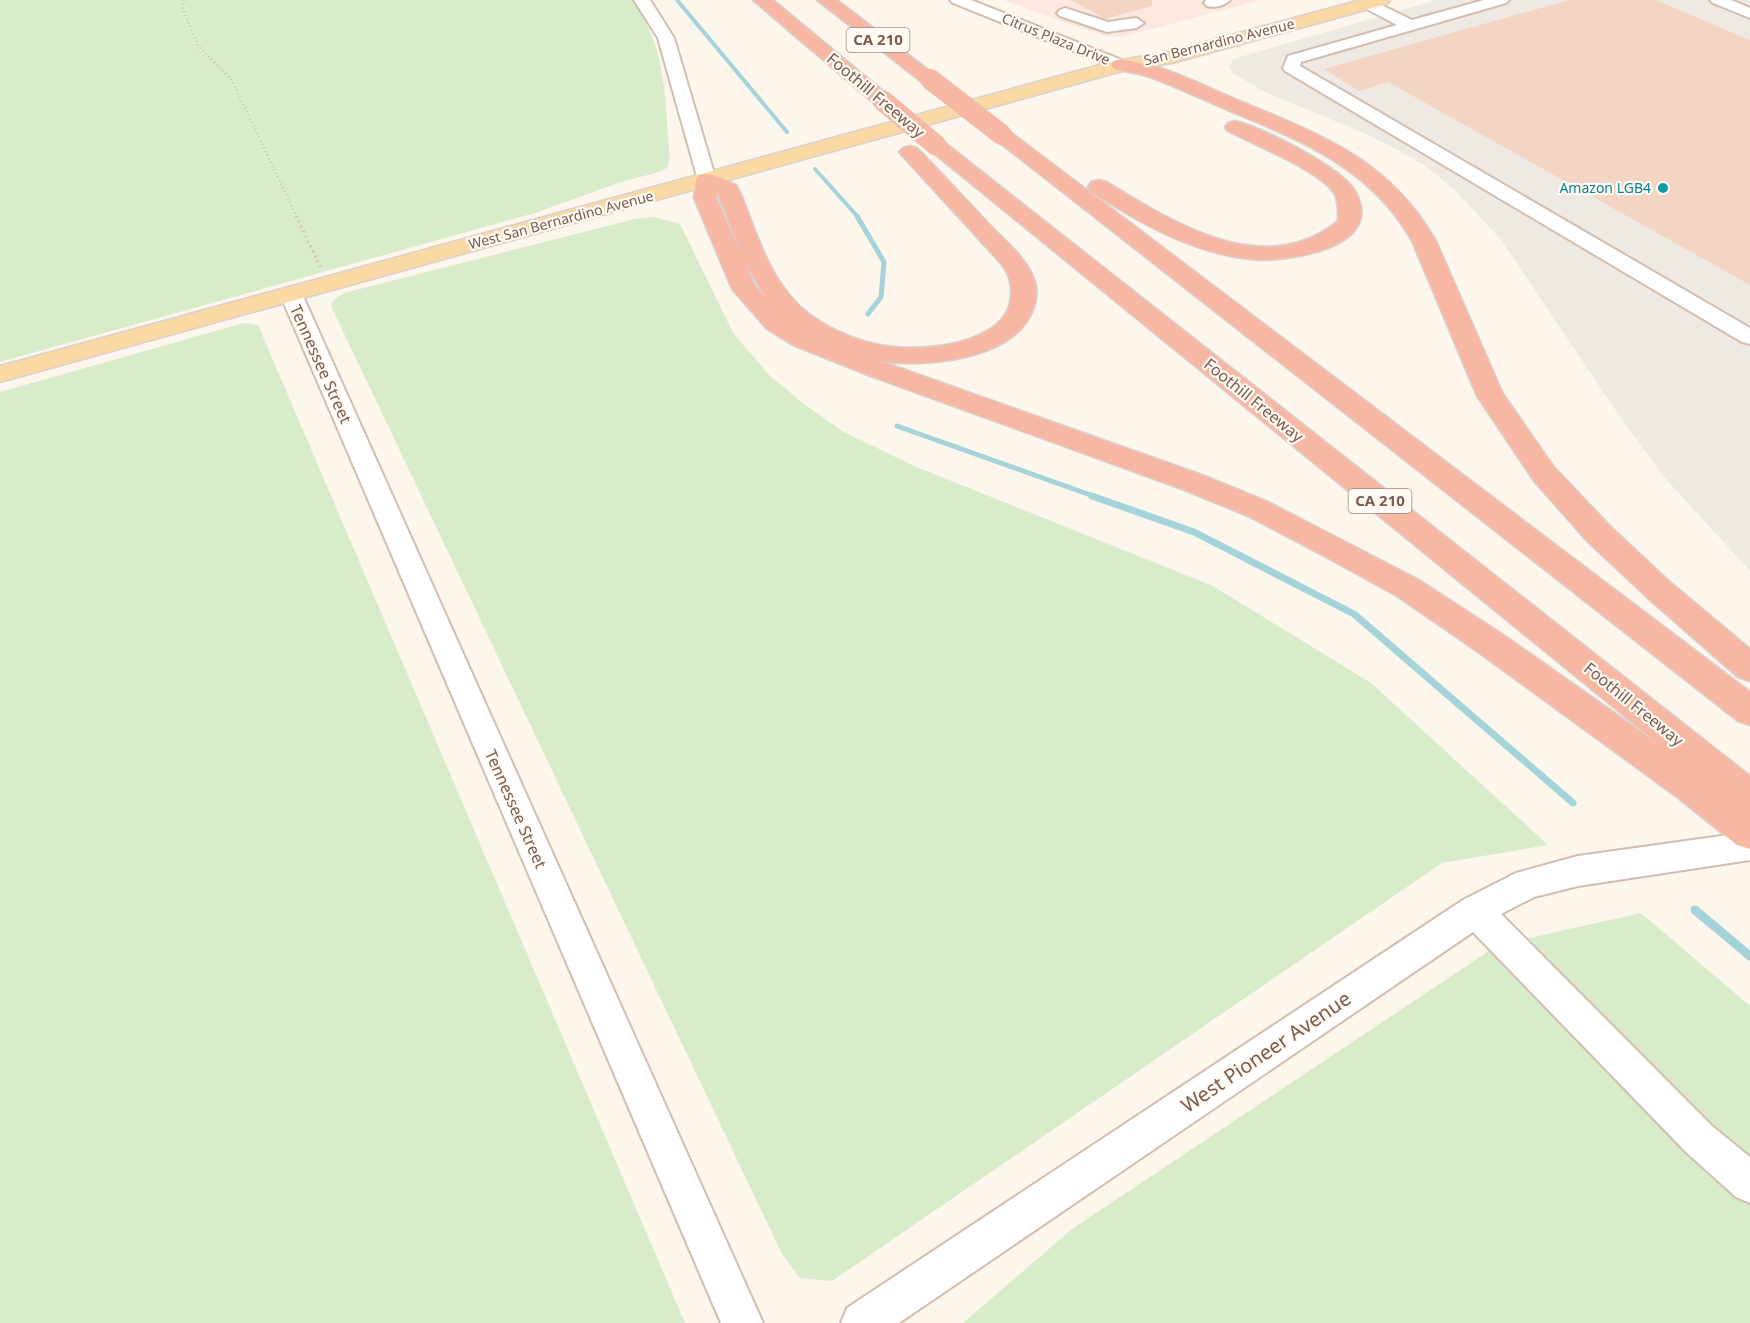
<svg xmlns="http://www.w3.org/2000/svg" width="1750" height="1323" viewBox="0 0 1750 1323" font-family="'Noto Sans',sans-serif">
<rect width="100%" height="100%" fill="#fdf6ec"/>
<polygon fill="#fde8e0" points="1003,0 1261,0 1122,37 1104,36"/>
<polygon fill="#efe9e4" points="1436,0 1750,0 1750,571 1664,477 1616,411 1502,241 1454,189 1425,166 1400,151 1368,135 1263,91 1233,73 1229,67 1233,59"/>
<g fill="#d8ecc9">
<path d="M0,0H631C668,44 665,106 670,160L667,168L659,172L621,182L535,213L0,362Z"/>
<polygon points="654,217 680,224 733,333 770,376 804,404 842,431 914,466 1213,586 1371,683 1548,845 1442,863 832,1281 800,1278 782,1254 331,306 334,300 344,293 635,219"/>
<polygon points="244,323 258,325 685,1323 0,1323 0,392"/>
<polygon points="1641,913 1750,1006 1750,1323 963,1323 1072,1229 1498,945"/>
</g>
<g fill="none" stroke-linecap="round" stroke-linejoin="round">
<g stroke="#a5d3da" stroke-width="4">
<polyline points="677,0 787,132"/>
<polyline points="815,169 858,217"/>
</g>
<g stroke="#a5d3da" stroke-width="5">
<polyline points="857,216 884,262 881,297 868,314"/>
<polyline points="897,426 1096,497"/>
</g>
<polyline stroke="#a5d3da" stroke-width="7" points="1092,496 1194,532 1354,614 1573,803"/>
<polyline stroke="#a5d3da" stroke-width="9" points="1695,910 1750,956"/>
</g>
<g fill="#f3d5c3">
<polygon points="1071,0 1152,0 1152,6 1105,19"/>
<polygon points="1569,0 1656,0 1750,40 1750,285 1388,82 1359,91 1324,69"/>
</g>
<g fill="none" stroke-linecap="round" stroke-linejoin="round">
<defs>
<g id="minor">
<polygon points="634,0 650,0 674,38 716,180 714,184 700,184 698,180 658,38"/>
<polygon points="950,0 971,0 1127,62 1129,65 1127,68 1115,68 953,3"/>
<path d="M1206,0H1230C1225,6 1214,8 1207,6L1204,3Z"/>
<polygon points="1366,0 1373,1 1412,20 1484,0 1509,0 1506,3 1301,62 1300,66 1750,328 1750,344 1742,342 1285,71 1283,68 1288,56 1397,25 1363,7 1360,4"/>
<polygon points="1710,0 1731,0 1750,8 1750,18 1713,3"/>
<polygon points="1065,8 1108,22 1136,18 1144,23 1136,28 1107,32 1060,16 1057,13 1060,10"/>
<polygon points="291,288 298,290 302,294 763,1323 721,1323 280,294 284,290"/>
<polygon points="1750,832 1750,860 1578,886 1534,897 1501,914 1712,1126 1750,1157 1750,1203 1736,1197 1686,1152 1473,932 899,1323 841,1323 847,1308 1463,900 1516,873 1578,856"/>
</g>
<polygon id="major" points="1361,0 1390,0 1387,4 1172,63 1122,71 0,382 0,366 1114,61 1164,53"/>
<g id="highway">
<polygon points="753,0 773,0 889,96 892,100 889,104 875,104"/>
<polygon points="817,0 837,0 940,79 937,83 923,83"/>
<path d="M1121,59C1134,62 1149,64 1161,68C1189,78 1216,91 1242,102C1324,136 1389,160 1436,241L1503,394L1554,467L1610,526L1671,583L1750,649V681L1738,677L1649,599L1588,542L1534,481L1477,396L1412,241C1372,169 1303,141 1230,111C1204,100 1177,87 1150,77C1139,73 1126,72 1114,69L1111,65L1114,61Z"/>
<path d="M1235,121C1263,128 1341,167 1355,191C1388,249 1284,263 1249,259C1189,252 1141,223 1091,192L1088,187L1091,182L1099,180L1107,182C1173,223 1265,281 1338,221C1338,212 1339,201 1334,193C1320,171 1253,144 1228,131L1225,127L1228,123Z"/>
<polygon points="1002,129 1009,131 1750,692 1750,725 1738,721 995,139 992,135 995,131"/>
<path d="M937,140L944,142L1750,776V849L1737,845L1677,797L1478,652L1397,596L1328,558L1248,516L1182,489L868,375L793,345L767,329L732,289L694,198L696,180L699,175C713,172 724,180 736,185C743,196 747,211 752,223C765,257 779,291 809,314C833,332 864,344 894,347C931,351 1014,342 1011,291C1011,277 1006,269 997,259L899,152L903,148L910,146L917,148C942,173 965,199 989,224C1005,241 1024,255 1033,277C1038,288 1037,301 1032,312C1012,360 925,368 880,361L1202,475L1268,502L1419,580L1502,634L1660,745L930,150L927,146L930,142ZM717,193L718,194L743,258L716,198ZM744,261L766,298L755,286Z"/>
</g>
</defs>
<use href="#minor" stroke="#d1beb0" stroke-width="4"/>
<use href="#major" stroke="#dad1cd" stroke-width="3"/>
<use href="#highway" stroke="#dad1cd" stroke-width="3"/>
<polyline stroke="#d9b8a5" stroke-width="2" stroke-dasharray="1 3" stroke-linecap="butt" points="184,0 182,7 198,46 231,79 297,217"/>
<polyline stroke="#d9b8a5" stroke-width="3" stroke-dasharray="1.5 4" stroke-linecap="butt" points="296,216 321,268"/>
<use href="#minor" fill="#fff" fill-rule="evenodd"/>
<use href="#major" fill="#fbd9a5" fill-rule="evenodd"/>
<use href="#highway" fill="#f7b7a3" fill-rule="evenodd"/>
<defs>
<g id="highway-bridge">
<polyline points="930,79 1002,135"/>
<polyline points="882,100 937,146"/>
</g>
</defs>
<use href="#highway-bridge" stroke="#dad1cd" stroke-width="21" stroke-linecap="butt"/>
<use href="#highway-bridge" stroke="#f7b7a3" stroke-width="20"/>
</g>
<circle fill="#0f9aa8" stroke="#fffaf3" stroke-width="2" cx="1663" cy="188" r="6"/>
<g text-anchor="middle" stroke-width="4.5" stroke-linejoin="round" paint-order="stroke">
<g font-size="14" fill="#7a5c4d" stroke="#fffaf3">
<text transform="translate(1056 39) rotate(22)" y="5">Citrus Plaza Drive</text>
<text transform="translate(1219 42) rotate(-14)" y="5">San Bernardino Avenue</text>
<text transform="translate(561 220) rotate(-15)" y="5">West San Bernardino Avenue</text>
</g>
<g font-size="14" fill="#0d838f" stroke="#fffaf3" text-anchor="end">
<text x="1651" y="193">Amazon LGB4</text>
</g>
<g fill="#fffaf3" stroke="#a28b7f" stroke-width="1.5">
<rect x="846.5" y="28" width="63" height="24" rx="4.5"/>
<rect x="1348.5" y="489" width="63" height="24" rx="4.5"/>
</g>
<g font-size="15" font-weight="bold" fill="#7a5c4d">
<text x="878" y="45">CA 210</text>
<text x="1380" y="506">CA 210</text>
</g>
<g font-size="16" fill="#7a5c4d" stroke="#fffaf3">
<text transform="translate(876 95) rotate(40)" y="6">Foothill Freeway</text>
<text transform="translate(321 364) rotate(66)" y="6">Tennessee Street</text>
<text transform="translate(1254 400) rotate(39)" y="6">Foothill Freeway</text>
<text transform="translate(1634 704) rotate(39)" y="6">Foothill Freeway</text>
<text transform="translate(516 809) rotate(66)" y="6">Tennessee Street</text>
</g>
<g font-size="20" fill="#7a5c4d" stroke="#fffaf3">
<text transform="translate(1266 1052) rotate(-34)" y="7">West Pioneer Avenue</text>
</g>
</g>
</svg>
